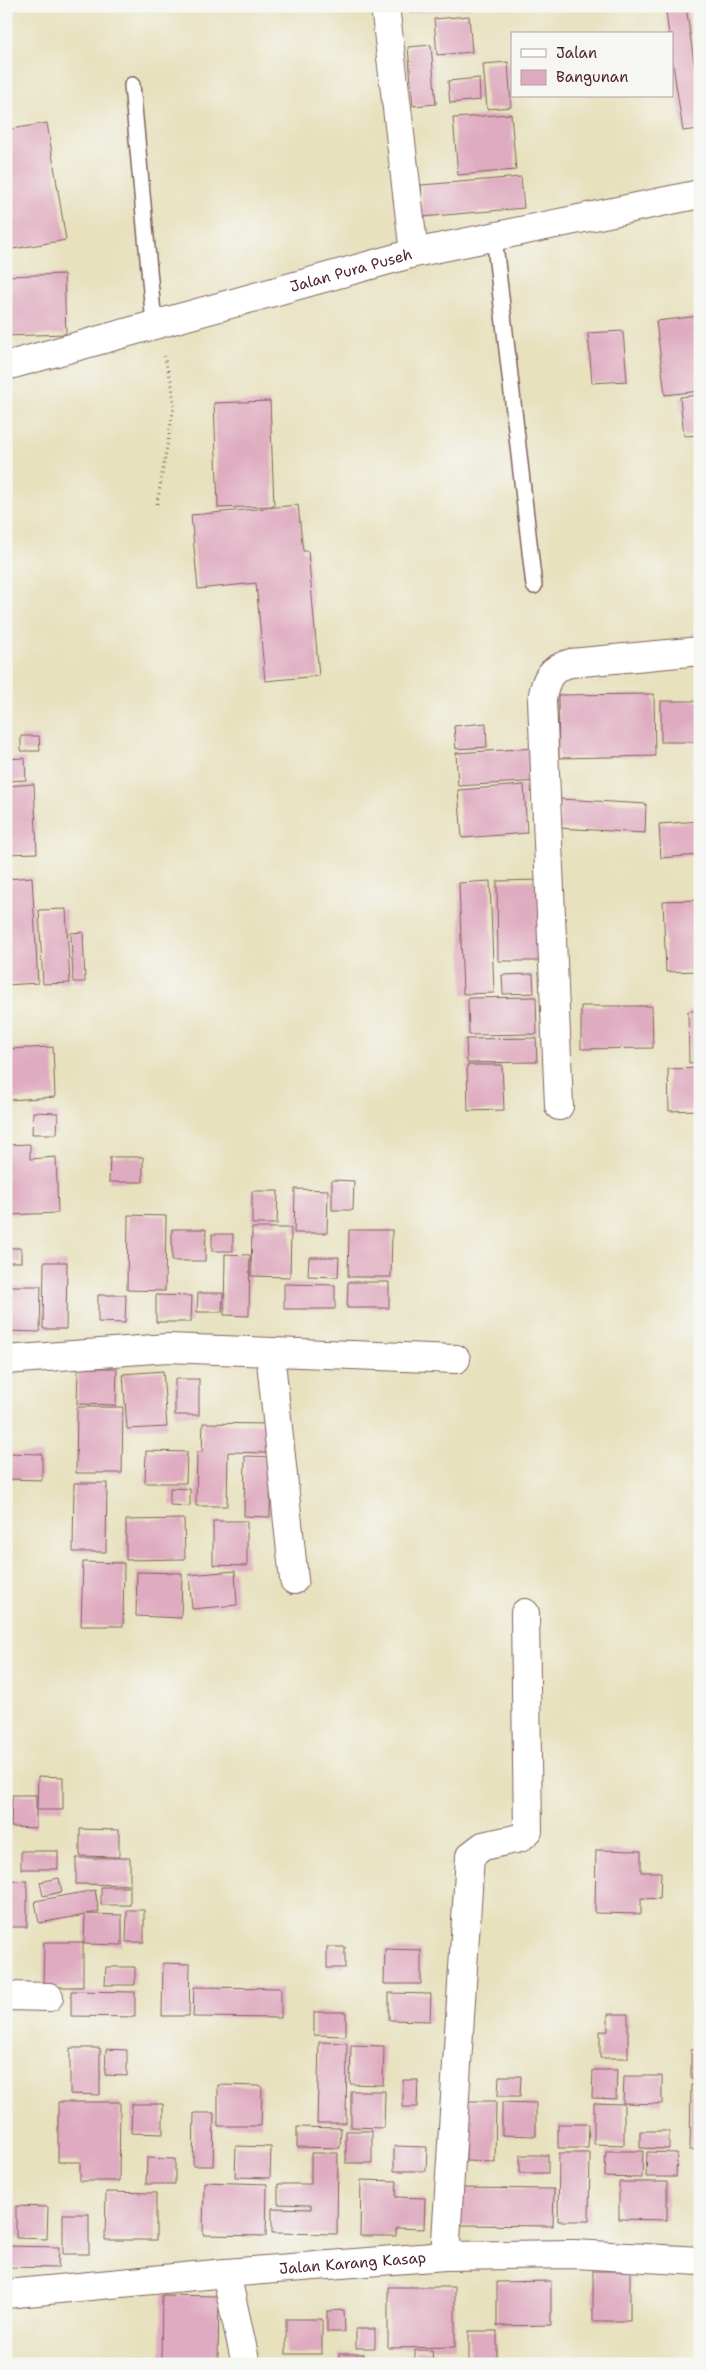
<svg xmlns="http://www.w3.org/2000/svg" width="706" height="2370" viewBox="0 0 706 2370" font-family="'Shantell Sans',sans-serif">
<rect width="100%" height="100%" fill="#f6f6f2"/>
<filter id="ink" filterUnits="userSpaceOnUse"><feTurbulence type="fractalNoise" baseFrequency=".02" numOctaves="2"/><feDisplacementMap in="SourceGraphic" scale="10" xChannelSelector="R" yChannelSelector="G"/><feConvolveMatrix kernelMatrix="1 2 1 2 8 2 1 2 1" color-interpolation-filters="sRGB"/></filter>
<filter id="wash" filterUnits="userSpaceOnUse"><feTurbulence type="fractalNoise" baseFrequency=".0096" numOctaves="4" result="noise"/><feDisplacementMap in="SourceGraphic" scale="20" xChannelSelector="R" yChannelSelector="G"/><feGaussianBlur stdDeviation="1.12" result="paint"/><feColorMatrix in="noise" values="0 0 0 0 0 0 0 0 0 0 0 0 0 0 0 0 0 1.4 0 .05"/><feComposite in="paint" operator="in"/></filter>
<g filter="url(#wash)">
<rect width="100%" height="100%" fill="#e7e1be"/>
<g id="blocks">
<g fill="#dfabc0">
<polygon points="410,6 470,6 470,8 410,13"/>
<polygon points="665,6 686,6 700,104 700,129 683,131 672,58 672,34 669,34"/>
<polygon points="469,16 472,52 437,55 434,19"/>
<polygon points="431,45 436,104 413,106 408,47"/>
<polygon points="508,62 511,107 487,109 483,64"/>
<polygon points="479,78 480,100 450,103 448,81"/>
<polygon points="511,114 516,170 458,175 453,118"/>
<polygon points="47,123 66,240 7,250 6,130"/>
<polygon points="521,177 524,208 423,217 421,185"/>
<polygon points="64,274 66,334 6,336 6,276"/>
<polygon points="700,316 700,391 665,395 656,321"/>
<polygon points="623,331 627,381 592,383 588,333"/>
<polygon points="700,395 700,435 684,436 680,397"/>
<polygon points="270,401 274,506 218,508 214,403"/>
<polygon points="298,505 303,551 308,551 319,676 265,681 256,583 198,589 191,515"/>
<polygon points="654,694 655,756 559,758 558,695"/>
<rect x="661" y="701" width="39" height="41"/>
<polygon points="486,723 487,747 456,749 454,726"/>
<polygon points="21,736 39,736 40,751 21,751"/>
<polygon points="536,748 539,781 458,786 456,753"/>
<polygon points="25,758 26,780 6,781 6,759"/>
<polygon points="34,784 37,853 6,854 6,786"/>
<polygon points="524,785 527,833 462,838 458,790"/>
<polygon points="561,799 646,804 645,833 559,828"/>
<polygon points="700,821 700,855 661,858 659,824"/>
<polygon points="32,877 38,983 6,985 6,879"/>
<polygon points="543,880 544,961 498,961 497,881"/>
<polygon points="490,881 494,993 463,994 459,883"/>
<polygon points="699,900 700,971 666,972 663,901"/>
<polygon points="66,909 70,983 43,984 39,910"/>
<polygon points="83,932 85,982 73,982 71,933"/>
<polygon points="533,974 534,993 503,994 502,975"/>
<polygon points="536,997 537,1034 469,1035 468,998"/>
<polygon points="581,1006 652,1006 653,1048 581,1049"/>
<polygon points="688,1011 700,1011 700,1062 689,1063"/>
<polygon points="536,1038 537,1062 467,1063 466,1039"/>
<polygon points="53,1047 55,1097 9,1100 6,1049"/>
<polygon points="467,1065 502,1065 504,1110 468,1111"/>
<polygon points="700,1068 700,1110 669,1111 668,1069"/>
<polygon points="33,1112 58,1113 57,1134 32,1134"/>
<polygon points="30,1144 30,1159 56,1157 58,1213 6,1215 6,1145"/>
<polygon points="110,1157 143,1157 143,1182 109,1182"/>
<polygon points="332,1180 354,1181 353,1210 332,1210"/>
<polygon points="295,1189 328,1190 327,1233 294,1233"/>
<polygon points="252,1191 278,1191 277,1224 252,1224"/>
<polygon points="128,1215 166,1216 165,1291 127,1290"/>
<polygon points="252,1228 291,1228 290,1277 251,1276"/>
<polygon points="172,1229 206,1229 205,1261 172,1261"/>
<polygon points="349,1230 392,1230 391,1277 348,1277"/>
<rect x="212" y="1234" width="21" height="17"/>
<rect x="6" y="1248" width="15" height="14"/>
<polygon points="225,1254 250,1255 249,1316 224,1315"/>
<polygon points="309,1257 339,1257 338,1277 308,1276"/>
<polygon points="44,1262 67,1262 66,1329 43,1329"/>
<polygon points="348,1282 389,1282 389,1308 347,1308"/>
<polygon points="284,1284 335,1285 335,1309 284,1309"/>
<polygon points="6,1286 41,1286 40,1332 6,1331"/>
<polygon points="198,1293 223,1293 222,1312 197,1312"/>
<polygon points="98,1295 126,1295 125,1323 98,1322"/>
<polygon points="156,1295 192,1296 191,1322 156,1322"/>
<polygon points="78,1368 117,1368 116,1405 77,1404"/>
<polygon points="163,1371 167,1427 127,1429 123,1374"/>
<rect x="175" y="1379" width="24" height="36"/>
<polygon points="77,1407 123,1407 122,1473 76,1473"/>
<polygon points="203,1423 266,1424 266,1453 228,1452 227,1506 196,1506 197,1452 202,1452"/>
<polygon points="146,1451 187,1452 186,1483 145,1483"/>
<polygon points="6,1453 42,1454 42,1480 6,1479"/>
<polygon points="245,1456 271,1457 270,1517 244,1516"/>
<polygon points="74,1483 107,1483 106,1552 73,1552"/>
<polygon points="170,1488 190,1489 190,1506 170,1505"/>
<polygon points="184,1519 185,1559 126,1560 126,1520"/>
<polygon points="213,1521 247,1521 247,1566 213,1565"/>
<polygon points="83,1562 124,1563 123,1626 81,1626"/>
<polygon points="235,1571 237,1605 192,1609 189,1575"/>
<polygon points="137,1572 182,1573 181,1618 136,1616"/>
<polygon points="38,1776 63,1777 63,1810 37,1810"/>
<polygon points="12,1795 36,1795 36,1828 11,1827"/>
<polygon points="6,1815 9,1815 8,1869 6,1869"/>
<polygon points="80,1829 119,1830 119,1857 80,1856"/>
<polygon points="596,1850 641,1851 641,1872 661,1872 660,1899 641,1898 641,1914 595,1913"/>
<rect x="21" y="1851" width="37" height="18"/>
<polygon points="76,1858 130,1858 130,1885 76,1884"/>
<polygon points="59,1878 62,1892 43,1896 40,1882"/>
<polygon points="6,1880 27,1881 27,1927 6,1927"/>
<rect x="101" y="1887" width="29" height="18"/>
<polygon points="95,1890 99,1912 86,1914 122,1915 122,1945 84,1944 85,1915 39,1923 35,1901"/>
<polygon points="127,1910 144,1910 144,1942 126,1942"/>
<polygon points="44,1942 83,1942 83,1987 43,1987"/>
<rect x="327" y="1947" width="18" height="21"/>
<polygon points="385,1949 421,1950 421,1984 384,1984"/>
<rect x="698" y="1954" width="2" height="34"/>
<polygon points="163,1963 190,1964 189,2016 162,2016"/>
<polygon points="106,1967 135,1967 135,1985 105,1985"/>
<polygon points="194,1987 281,1988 281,2018 193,2017"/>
<polygon points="71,1991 135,1992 135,2017 71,2016"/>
<polygon points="389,1993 431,1994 430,2021 389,2020"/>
<rect x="695" y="2004" width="5" height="20"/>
<polygon points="314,2012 346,2012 346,2036 314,2035"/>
<polygon points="608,2014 628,2014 628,2058 600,2058 600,2031 608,2031"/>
<polygon points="319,2042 347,2043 346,2123 317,2123"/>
<polygon points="351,2045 384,2046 383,2085 350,2084"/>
<polygon points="70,2048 100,2048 100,2095 70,2094"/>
<polygon points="106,2049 127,2050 127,2076 105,2075"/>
<rect x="691" y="2050" width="9" height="28"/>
<polygon points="593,2070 617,2070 616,2099 592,2098"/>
<polygon points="499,2076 521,2076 520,2096 498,2096"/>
<polygon points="624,2076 662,2076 662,2104 623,2103"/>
<polygon points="403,2080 418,2080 417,2107 403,2107"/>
<polygon points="218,2085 262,2086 261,2126 218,2126"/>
<polygon points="691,2085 700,2085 700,2150 690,2150"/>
<polygon points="351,2091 385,2091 384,2128 351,2127"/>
<polygon points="466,2101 496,2101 495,2162 466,2161"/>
<polygon points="58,2102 120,2102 119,2181 80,2181 80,2162 58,2162"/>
<polygon points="502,2102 536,2103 536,2136 502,2135"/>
<polygon points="594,2103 624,2104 624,2145 594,2144"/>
<polygon points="132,2104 163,2104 163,2134 131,2133"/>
<polygon points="194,2113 214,2113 213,2166 193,2166"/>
<polygon points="558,2124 589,2124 588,2148 558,2148"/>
<polygon points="297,2127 341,2128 340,2148 297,2147"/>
<rect x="346" y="2131" width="26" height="32"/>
<polygon points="640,2131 669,2131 669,2149 640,2148"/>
<polygon points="236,2146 271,2147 270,2178 235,2177"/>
<polygon points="394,2146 427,2147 426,2171 394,2171"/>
<polygon points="606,2151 643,2151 642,2178 605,2177"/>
<polygon points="647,2152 677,2153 676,2177 646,2177"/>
<polygon points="311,2153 338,2153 337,2234 272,2233 272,2208 311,2209 311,2205 278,2204 278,2184 311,2184"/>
<polygon points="559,2153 590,2153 589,2221 558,2221"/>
<rect x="520" y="2155" width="28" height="18"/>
<polygon points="147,2158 175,2159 175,2184 146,2184"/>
<polygon points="361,2180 397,2181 396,2197 425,2198 424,2229 396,2228 396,2236 360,2236"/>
<polygon points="204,2182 267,2184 266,2236 203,2235"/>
<polygon points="619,2182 667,2182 667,2220 619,2219"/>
<polygon points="459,2188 554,2189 553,2226 458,2225"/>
<polygon points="106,2192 156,2193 156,2240 105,2240"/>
<polygon points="16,2206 48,2207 47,2239 16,2238"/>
<rect x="63" y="2214" width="26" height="40"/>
<polygon points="6,2246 59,2247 58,2268 6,2267"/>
<rect x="593" y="2271" width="37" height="50"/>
<polygon points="551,2281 551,2325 497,2326 497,2282"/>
<polygon points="388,2287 455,2287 455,2347 388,2348"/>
<polygon points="162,2295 219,2296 218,2361 161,2360"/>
<polygon points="344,2310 345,2332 327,2332 327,2311"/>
<rect x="286" y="2319" width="36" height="35"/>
<rect x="356" y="2329" width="19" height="19"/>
<rect x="469" y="2331" width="28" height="33"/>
<polygon points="415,2350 432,2350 433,2364 415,2364"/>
<rect x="339" y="2354" width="25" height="10"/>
<polygon points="139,2359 139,2364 79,2364 79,2362"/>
</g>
</g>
</g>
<g filter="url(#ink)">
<use href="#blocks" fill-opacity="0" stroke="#81635e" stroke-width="1"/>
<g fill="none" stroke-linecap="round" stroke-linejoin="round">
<defs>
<g id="lane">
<polyline points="132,85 154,324"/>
<polyline points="494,236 534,586"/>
</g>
<g id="street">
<polyline points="385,6 414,253"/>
<path id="s1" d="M6,366L414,253L700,194"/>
<path d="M559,1106L542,700C545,679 550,668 571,663L700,651"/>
<polyline points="270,1352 294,1580"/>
<polyline points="6,1360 167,1348 456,1359"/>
<polyline points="6,1996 49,1997"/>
<polyline points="445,2256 470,1856 483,1846 520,1838 528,1831 525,1613"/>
<polyline points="226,2273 246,2364"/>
<path id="s2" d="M6,2294L226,2273L445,2256L574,2254L700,2261"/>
</g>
</defs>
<use href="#lane" stroke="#81635e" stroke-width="18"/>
<use href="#street" stroke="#81635e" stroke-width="30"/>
<polyline stroke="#81635e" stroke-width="3" stroke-dasharray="1 4" stroke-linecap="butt" points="157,504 174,406 172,384 164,356"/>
<use href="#lane" stroke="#fff" stroke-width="15"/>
<use href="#street" stroke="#fff" stroke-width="28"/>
</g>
</g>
<g text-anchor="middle" stroke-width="4" stroke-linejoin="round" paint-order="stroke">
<g font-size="15" fill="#4a1f2b" stroke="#f6f6f2">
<text dy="5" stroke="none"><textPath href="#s1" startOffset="358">Jalan Pura Puseh</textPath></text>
<text dy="5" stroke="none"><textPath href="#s2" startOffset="348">Jalan Karang Kasap</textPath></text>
</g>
</g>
<rect width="706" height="2370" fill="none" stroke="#f6f6f2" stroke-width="25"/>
<rect x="511" y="32" width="162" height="65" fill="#f6f6f2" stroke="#b1a0a2"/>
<rect x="521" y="49" width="25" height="8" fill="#ffffff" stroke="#b1a0a2"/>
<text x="556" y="58" font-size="15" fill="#4a1f2b">Jalan</text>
<rect x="521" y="70" width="25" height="15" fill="#dfabc0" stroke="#b1a0a2"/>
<text x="556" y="82" font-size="15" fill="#4a1f2b">Bangunan</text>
</svg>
